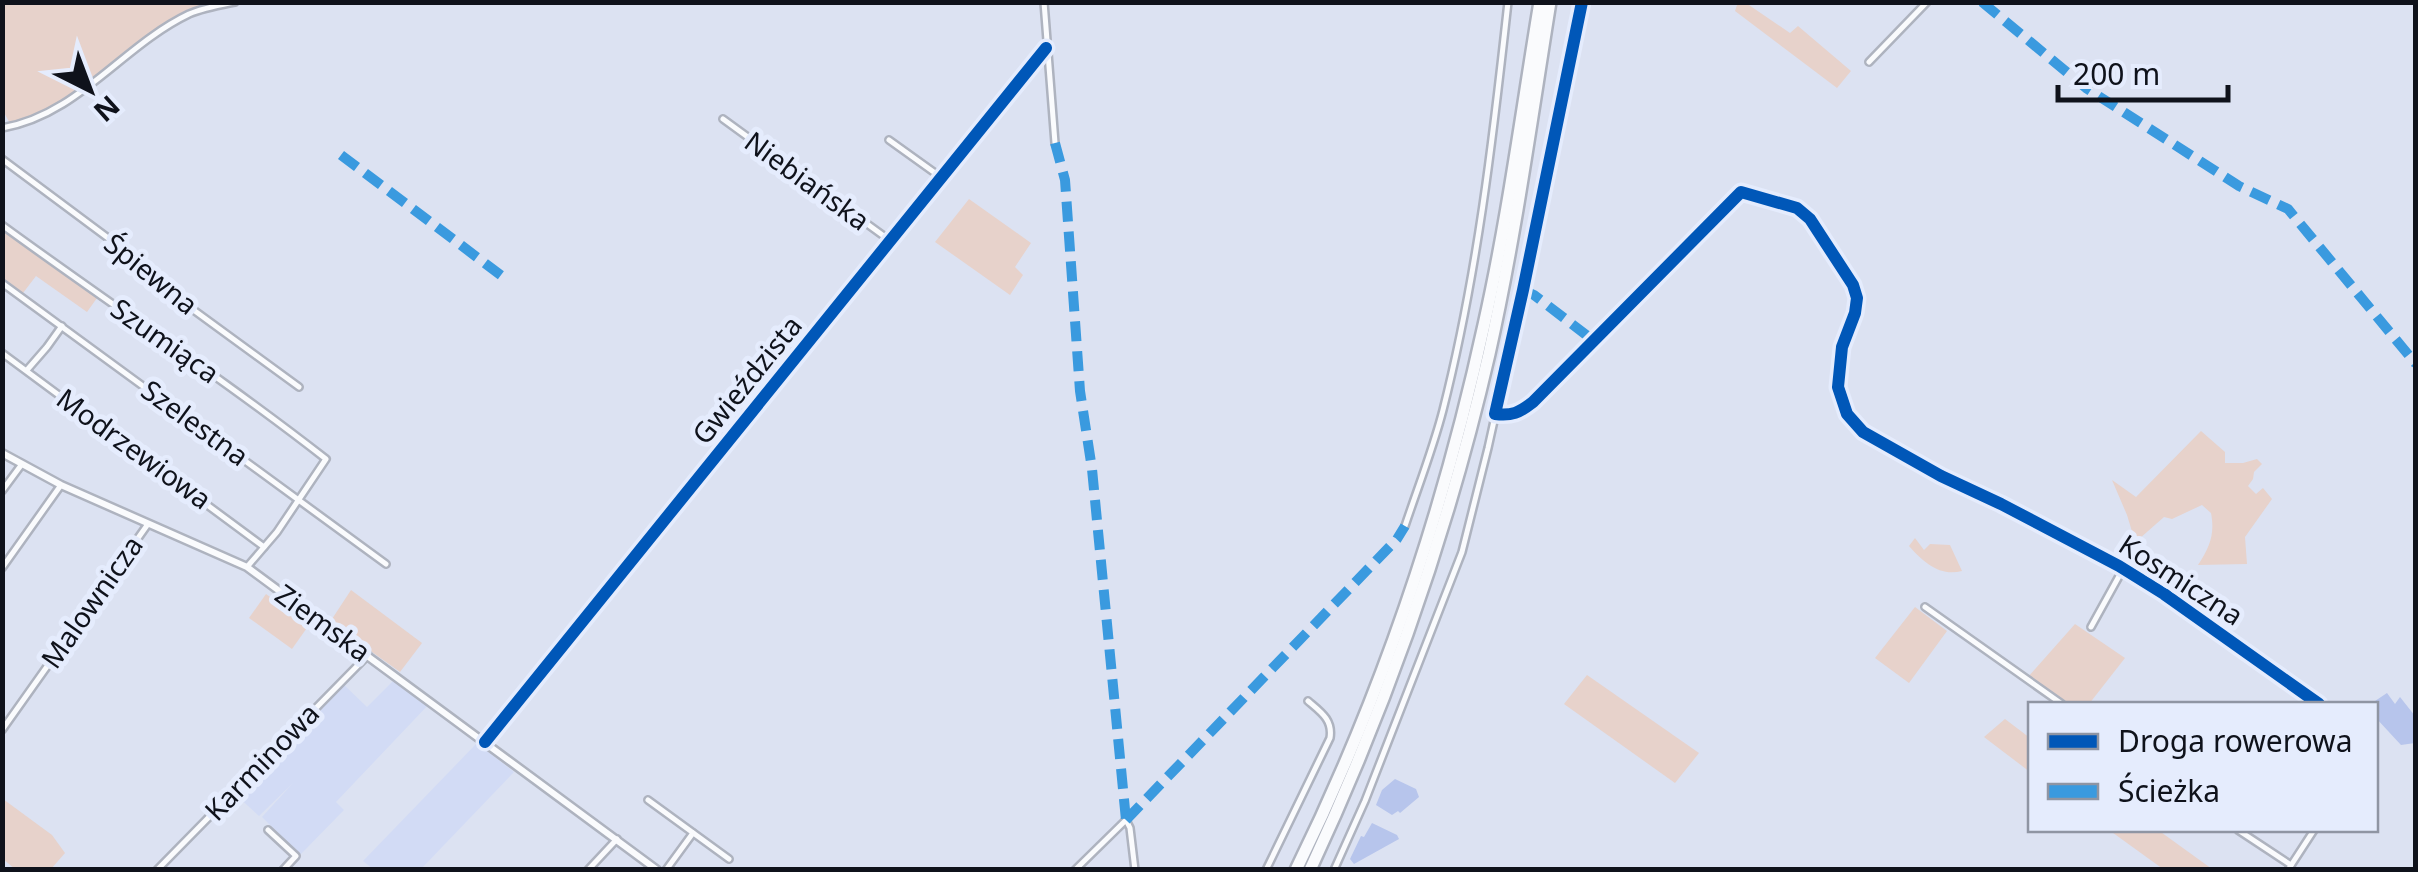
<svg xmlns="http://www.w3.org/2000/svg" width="2418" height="872" viewBox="0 0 2418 872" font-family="'Noto Sans',sans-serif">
<rect width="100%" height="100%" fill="#dce2f2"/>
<g fill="#d2dbf5">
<polygon points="397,677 431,702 336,802 344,810 300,855 262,817 293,783 259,816 235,794 277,751 280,752 276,748 341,682 367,707"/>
<polygon points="477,743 514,772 421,869 373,869 363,861"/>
</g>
<g fill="#e7d2cb">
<polygon points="1738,2 1746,3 1790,33 1798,26 1851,71 1837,88 1735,11"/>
<polygon points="3,3 217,3 173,20 146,37 75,94 42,115 11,125 3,111"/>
<polygon points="969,199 1031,243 1015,267 1023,275 1010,295 935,242"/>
<polygon points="3,231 97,298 87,312 36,276 23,293 3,278"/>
<path d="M2201,431L2225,452V463H2243L2257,459L2262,464L2254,472L2253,479L2248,486L2256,494L2263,488L2272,499L2245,537L2247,564L2198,565C2210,547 2215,534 2211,513L2202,505L2172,519L2164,517L2139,539L2134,538L2127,515L2112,480L2136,497Z"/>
<path d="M1915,538L1924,550L1930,544L1950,545L1962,571C1940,577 1923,562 1909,546Z"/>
<polygon points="351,590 422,643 400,672 330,622"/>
<polygon points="266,594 309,625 292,649 249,618"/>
<polygon points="1915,607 1947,631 1909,683 1875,658"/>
<polygon points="2075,624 2125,658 2089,704 2062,704 2027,678"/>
<polygon points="1587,675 1699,753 1675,783 1564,704"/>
<polygon points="2005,719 2030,738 2030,772 1984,737"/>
<polygon points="3,799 52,835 65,853 51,869 15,869 3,859"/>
<polygon points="2109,830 2158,830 2212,869 2163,869"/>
</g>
<g fill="#b7c5ec">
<polygon points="2387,693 2395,704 2400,697 2415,716 2415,743 2401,745 2376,718 2376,704 2372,703"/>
<polygon points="1395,779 1416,789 1419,797 1400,813 1398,811 1392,815 1376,805 1382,790"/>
<polygon points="1372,823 1397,835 1399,839 1354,864 1350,859 1361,836 1364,837"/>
</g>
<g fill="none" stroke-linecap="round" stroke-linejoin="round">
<defs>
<g id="minor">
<polyline points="1044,2 1055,143"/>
<polyline points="1869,62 1927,2"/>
<polyline points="723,119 892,242"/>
<path d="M2,128C78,115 122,46 189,14C203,8 220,5 235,2"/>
<polyline points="889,140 942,178"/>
<polyline points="2,159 159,276 184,303 299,387"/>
<path d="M2,225C110,304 221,377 326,459L277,532L247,567"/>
<polyline points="2,283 386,564"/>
<polyline points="2,353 264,547"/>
<polyline points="27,370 47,347 62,326"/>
<path d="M1495,414C1512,416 1519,413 1533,402"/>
<polyline points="2,491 22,464"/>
<polyline points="2008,509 2119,566 2164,594 2319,704"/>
<path d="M1405,526C1418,487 1433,449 1443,410C1477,276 1493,139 1508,2"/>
<polyline points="2,568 61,485"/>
<polyline points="1925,607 2062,704"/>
<polyline points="2091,627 2123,569"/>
<polyline points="2,730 148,524"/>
<polyline points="485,742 1046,48"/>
<polyline points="648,800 729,859"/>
<polyline points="268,830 296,856 283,870"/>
<polyline points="2238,830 2291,865"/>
<polyline points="157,870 368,655"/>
<polyline points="588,870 617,839"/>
<polyline points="666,870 693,833"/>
<polyline points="1075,870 1126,820 1130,828 1135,870"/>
<path d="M1266,870L1330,738C1333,720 1321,712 1308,701"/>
<polyline points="1334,870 1365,801 1462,552 1488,448 1523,290 1582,2"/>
<polyline points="2288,870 2314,830"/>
</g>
<polyline id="tertiary" points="2,453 61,485 247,567 657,870"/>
<g id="motorway">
<path d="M1296,870C1381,697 1443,513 1484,325C1508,218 1522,110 1540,2"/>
<path d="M1310,870C1387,705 1448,532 1489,354C1515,238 1531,120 1550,2"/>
</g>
</defs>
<use href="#minor" stroke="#aeb3bf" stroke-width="10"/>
<use href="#tertiary" stroke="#aeb3bf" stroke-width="11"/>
<use href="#motorway" stroke="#aeb3bf" stroke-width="16"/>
<use href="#minor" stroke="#fafbfd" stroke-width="5"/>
<use href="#tertiary" stroke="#fafbfd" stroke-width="6"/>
<use href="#motorway" stroke="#fafbfd" stroke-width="11"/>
<g stroke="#3a9adf" stroke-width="10" stroke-dasharray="20 10" stroke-linecap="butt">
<polyline points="1982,2 2086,88 2239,186 2288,209 2416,364"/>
<polyline points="1055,143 1065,180 1080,391 1092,469 1126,820"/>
<polyline points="341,155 502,276"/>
<polyline points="1523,290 1534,295 1594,341"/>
<polyline points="1126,820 1397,539 1405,526"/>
</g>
<defs>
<g id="cycleway">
<path d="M1582,2L1523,290L1495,414C1512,416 1519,413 1533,402L1741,192L1797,208L1810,219L1853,285L1857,298L1855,313L1842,347L1838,387L1847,414L1863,432L1941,476L2001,504L2119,566L2164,594L2319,704"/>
<polyline points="485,742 1046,48"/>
</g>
</defs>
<use href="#cycleway" stroke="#e5ecfd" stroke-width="19"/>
<use href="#cycleway" stroke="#0057b8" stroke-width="12"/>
</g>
<g text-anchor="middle" stroke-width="10" stroke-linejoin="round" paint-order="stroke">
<g font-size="28" fill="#0f121b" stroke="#e5ecfd">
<text transform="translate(807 181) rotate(36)" y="10">Niebiańska</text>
<text transform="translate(151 274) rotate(39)" y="10">Śpiewna</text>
<text transform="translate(165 341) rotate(35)" y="10">Szumiąca</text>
<text transform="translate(747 380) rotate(-51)" y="10">Gwieździsta</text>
<text transform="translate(195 423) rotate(36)" y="10">Szelestna</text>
<text transform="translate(134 449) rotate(36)" y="10">Modrzewiowa</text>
<text transform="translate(2181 580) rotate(33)" y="10">Kosmiczna</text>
<text transform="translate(92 602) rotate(-55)" y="10">Malownicza</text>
<text transform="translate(323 623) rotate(36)" y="10">Ziemska</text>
<text transform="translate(262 762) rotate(-46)" y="10">Karminowa</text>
</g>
</g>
<rect width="2418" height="872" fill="none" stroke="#0f121b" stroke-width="10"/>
<rect x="2028" y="702" width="350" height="130" fill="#e5ecfd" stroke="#8f95a3" stroke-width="2.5"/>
<rect x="2048" y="734" width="50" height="15" fill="#0057b8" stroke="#8f95a3" stroke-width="2.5"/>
<text x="2118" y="752" font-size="30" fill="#0f121b">Droga rowerowa</text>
<rect x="2048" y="784" width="50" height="15" fill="#3a9adf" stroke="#8f95a3" stroke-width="2.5"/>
<text x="2118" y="802" font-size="30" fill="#0f121b">Ścieżka</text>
<g transform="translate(90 90) rotate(138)" stroke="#e5ecfd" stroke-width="8" paint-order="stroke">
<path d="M0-8L18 38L0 25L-18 38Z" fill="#0f121b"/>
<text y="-15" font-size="28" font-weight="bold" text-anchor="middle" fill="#0f121b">N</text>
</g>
<path d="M2058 85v15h170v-15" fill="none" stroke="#0f121b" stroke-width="5"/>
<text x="2073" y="85" font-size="30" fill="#0f121b" stroke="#e5ecfd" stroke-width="8" paint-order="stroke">200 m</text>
</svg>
